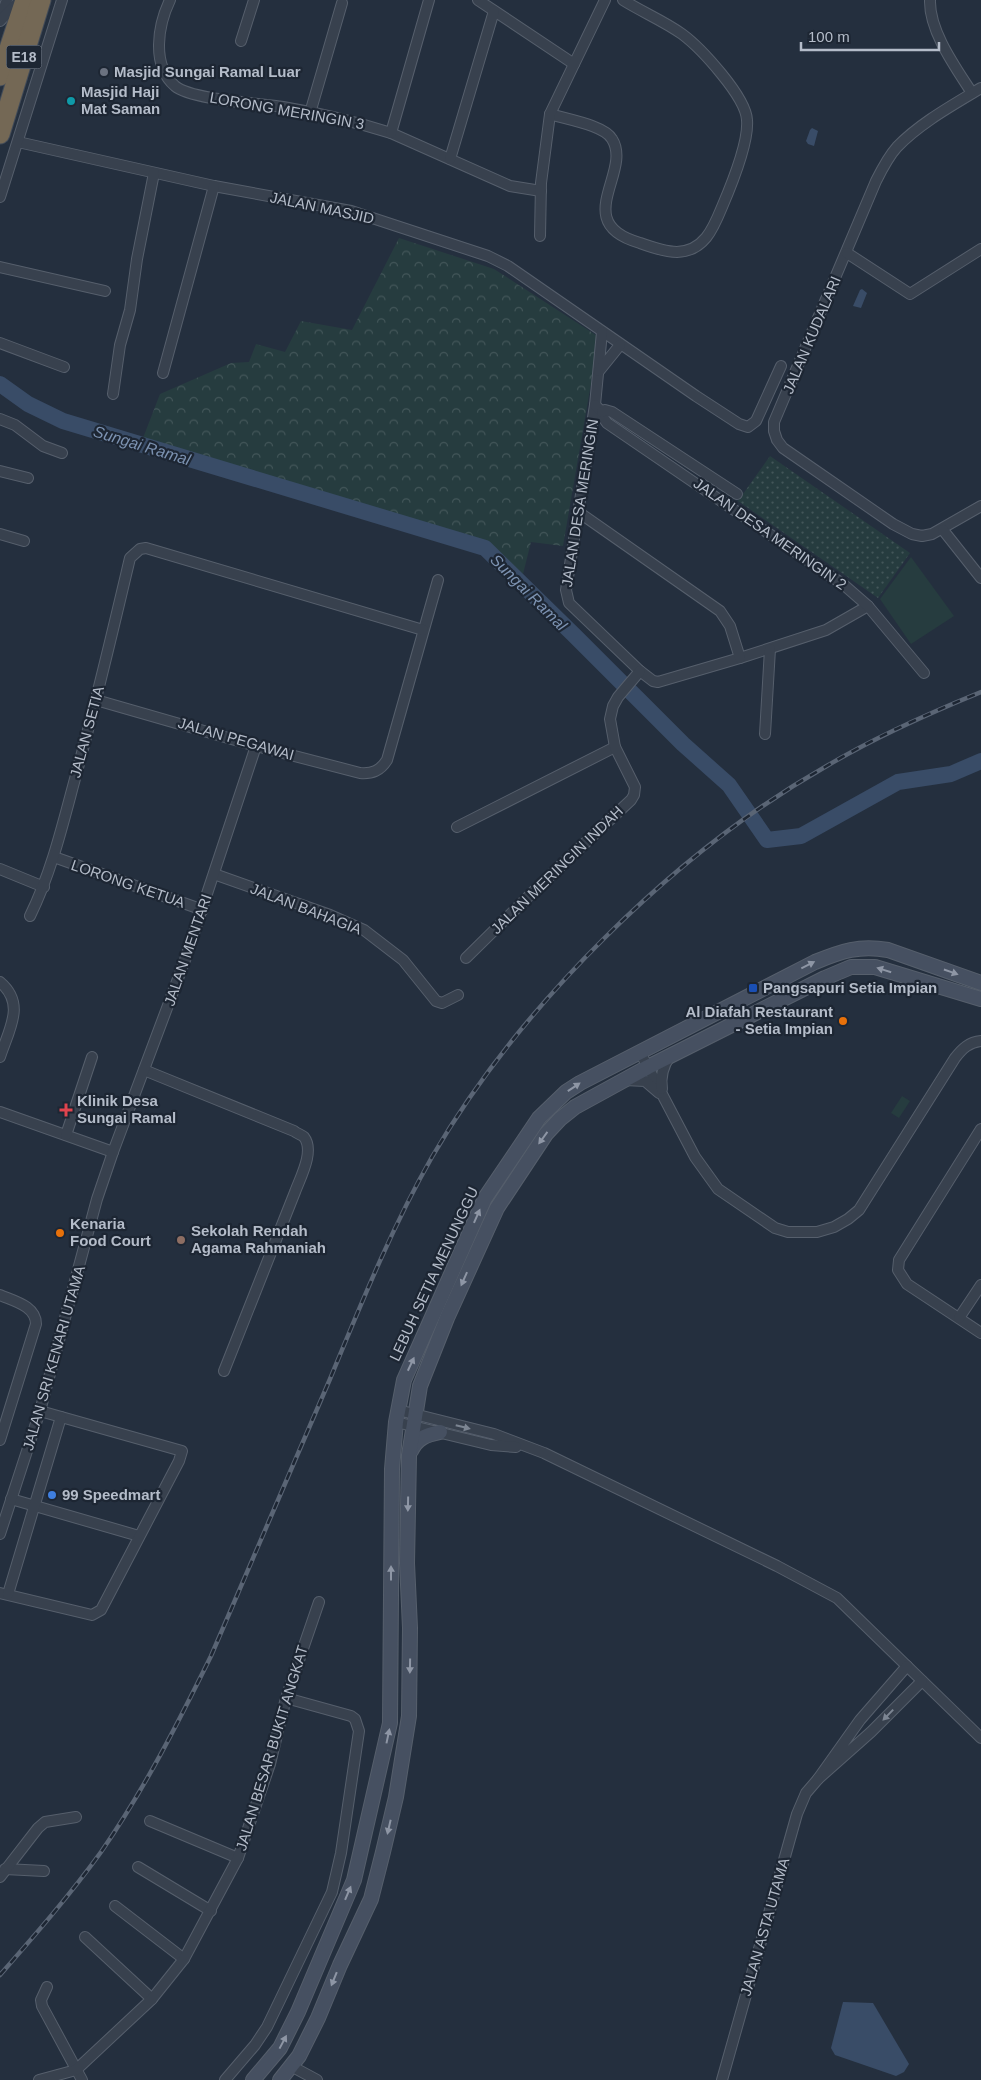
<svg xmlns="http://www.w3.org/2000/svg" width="981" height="2080" viewBox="0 0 981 2080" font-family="Helvetica,sans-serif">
<defs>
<pattern id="grass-dots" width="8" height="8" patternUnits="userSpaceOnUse" patternTransform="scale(1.25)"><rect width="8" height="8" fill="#263c3f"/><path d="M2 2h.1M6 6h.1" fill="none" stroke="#435659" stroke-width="1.8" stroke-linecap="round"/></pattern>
<pattern id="forest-crowns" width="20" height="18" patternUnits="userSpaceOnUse" patternTransform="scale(1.25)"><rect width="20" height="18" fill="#263c3f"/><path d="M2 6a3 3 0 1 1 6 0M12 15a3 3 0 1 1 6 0" fill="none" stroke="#435659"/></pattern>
</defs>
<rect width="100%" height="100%" fill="#242f3e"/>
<polygon fill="url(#grass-dots)" points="770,456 910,553 878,598 738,501"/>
<polygon fill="url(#forest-crowns)" points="399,238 494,269 599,337 563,546 531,542 523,574 484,541 143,438 160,394 231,363 249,362 256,344 285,352 301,321 352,330"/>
<g fill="#263c3f">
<polygon points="911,557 954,616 911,644 880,599"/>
<polygon points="902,1096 910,1101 899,1118 891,1113"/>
</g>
<g fill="#394c67">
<polygon points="812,128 818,131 814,146 808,144 806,141 810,130"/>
<polygon points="862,289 867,293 861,308 853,306 860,290"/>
<polygon points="843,2002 873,2003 909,2064 904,2072 896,2076 835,2055 831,2048"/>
</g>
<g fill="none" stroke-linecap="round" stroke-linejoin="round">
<polyline stroke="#394c67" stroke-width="16" points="0,384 28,404 63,421 485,548 574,635 683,744 729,785 767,840 801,836 898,782 951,774 981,761"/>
<defs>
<g id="street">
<path d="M170,0C158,25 151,65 175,86C192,100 258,103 283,107C319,113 356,122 391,133L510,186L541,191"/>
<polyline points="478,0 574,64"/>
<path d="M930,0C929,31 956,68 972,93"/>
<polyline points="0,18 7,0"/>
<polyline points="0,21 20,0"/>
<polyline points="241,41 254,0"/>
<path d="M981,88C953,105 920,123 897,147C888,157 882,169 876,181L774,422V431L777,440L783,448L893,524L912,534L922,536L932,534L981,506"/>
<polyline points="310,113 342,3"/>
<path d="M550,114C565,119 604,125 612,139C633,172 569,223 640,243C651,247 665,252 677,252C704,251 713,229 722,207C731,186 749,143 747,120C746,97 701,48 682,34C664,21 642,12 623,0"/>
<polyline points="391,133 429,0"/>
<polyline points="18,142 214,186 351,211 488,256 508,266 696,396 739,424 748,427 756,421 781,366"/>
<polyline points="450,159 494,11"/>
<polyline points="0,197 62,0"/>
<polyline points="540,236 541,183 550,114 605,0"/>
<polyline points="847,253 910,294 981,249"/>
<polyline points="0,267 105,291"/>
<polyline points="602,332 595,405 566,590 569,603 640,671 653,681 658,682 740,658 826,630 868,606"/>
<polyline points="0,343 64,367"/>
<polyline points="599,371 620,345"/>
<polyline points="163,373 214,186"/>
<polyline points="113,394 120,345 130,310 137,259 154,173"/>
<polyline points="595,405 602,412 602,416 607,423 844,585 868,606 924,673"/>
<polyline points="602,412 605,410 612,412 737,494"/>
<polyline points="0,419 15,425 43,446 62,453"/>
<polyline points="0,471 28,478"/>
<polyline points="577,511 720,611 730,626 740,658"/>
<polyline points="943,530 981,578"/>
<polyline points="0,534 24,541"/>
<path d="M96,700L256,746L360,773C372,774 380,771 387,760L438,580"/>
<polyline points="765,734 770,649"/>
<polyline points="457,827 615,747"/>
<polyline points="54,857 203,910"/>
<polyline points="0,869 44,887"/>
<polyline points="214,874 330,915 364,930 403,960 436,1001 442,1003 458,995"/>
<path d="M30,916C52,871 63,823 76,775C96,703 113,630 130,558L140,549L146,548L423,630"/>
<polyline points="466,958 537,888 631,800 634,795 635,787 615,747 610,719 613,706 618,697 640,671"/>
<path d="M0,982C26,1004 9,1029 0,1057"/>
<path d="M640,1052L695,1157L718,1189L775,1228L788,1232H817L834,1227L848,1219L859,1210L955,1058C962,1049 969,1042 981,1041"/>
<path d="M144,1070L294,1131C296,1133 302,1135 304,1137C315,1151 300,1178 295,1192L224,1371"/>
<polyline points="625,1080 645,1081 659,1093"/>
<path d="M662,1089C660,1076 663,1066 670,1056"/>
<polyline points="0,1112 113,1152"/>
<polyline points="981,1129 899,1260 898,1270 907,1284 981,1333"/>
<polyline points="66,1135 92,1057"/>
<path d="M0,1295C14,1301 36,1306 36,1324L0,1440"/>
<polyline points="959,1318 981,1285"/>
<polyline points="398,1410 494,1434 544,1453 777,1566 837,1598 981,1738"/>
<polyline points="396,1422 491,1445 516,1447"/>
<polyline points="11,1499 139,1536"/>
<polyline points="0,1534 40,1411 97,1199 113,1152 185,960 256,746"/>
<polyline points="0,1593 92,1615 101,1610 179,1461 182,1451 40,1411"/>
<polyline points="8,1594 61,1417"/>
<polyline points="907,1666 860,1720 818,1779 871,1732 922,1681"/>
<polyline points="150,1821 238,1858"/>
<polyline points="138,1867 211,1911"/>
<polyline points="5,1869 44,1871"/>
<polyline points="0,1877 38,1828 45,1822 76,1817"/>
<polyline points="115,1906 184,1959"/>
<polyline points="85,1937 152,1999"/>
<polyline points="47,1987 41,2000 42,2006 82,2080"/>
<polyline points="291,2066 317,2080"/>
<polyline points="39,2080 76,2070 152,1999 184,1959 238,1858 270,1764 286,1698 319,1602"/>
<polyline points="225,2080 255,2045 267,2027 332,1892 341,1853 359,1731 355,1719 351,1716 286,1698"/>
<polyline points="722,2080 797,1814 806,1793 818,1779"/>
</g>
<g id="secondary">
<path d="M411,1451C417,1438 426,1435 440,1432"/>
<path d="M253,2080L280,2048L298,2012L354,1880L390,1723L392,1469L396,1422L404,1380L485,1198L539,1118L566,1092L580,1083L815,962C842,951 859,945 888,950L981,983"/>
<polyline points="280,2080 299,2056 318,2018 340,1965 371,1899 383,1852 396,1797 409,1716 410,1628 407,1563 409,1455 420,1386 447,1318 497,1208 546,1134 560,1119 575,1107 648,1067 825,978 851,967 875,967 981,999"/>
</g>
<g id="highway">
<polyline points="0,76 25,0"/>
<polyline points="0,134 41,0"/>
</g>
</defs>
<use href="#street" stroke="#565f6c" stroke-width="12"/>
<use href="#secondary" stroke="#565f6c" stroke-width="16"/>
<use href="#highway" stroke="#434c59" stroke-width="21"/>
<use href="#street" stroke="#38414e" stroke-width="10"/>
<use href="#secondary" stroke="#465061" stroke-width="14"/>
<use href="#highway" stroke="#746855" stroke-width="19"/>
<defs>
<path id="rail" d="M0,1975C35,1935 70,1895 101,1852C144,1790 178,1723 211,1656C251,1564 290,1471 330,1379C361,1304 392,1227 432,1157C519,1007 674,853 825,767C875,737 927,714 981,692"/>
</defs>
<use href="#rail" stroke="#5a6575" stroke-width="4.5"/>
<use href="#rail" stroke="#1d2633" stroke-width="2.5" stroke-dasharray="8" stroke-linecap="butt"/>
</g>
<defs><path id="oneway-solid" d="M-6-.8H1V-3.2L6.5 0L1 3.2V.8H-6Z" transform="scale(1.25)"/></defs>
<g fill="#8e96a5">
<use href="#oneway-solid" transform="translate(808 965) rotate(-27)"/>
<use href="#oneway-solid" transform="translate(884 970) rotate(-163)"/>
<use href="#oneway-solid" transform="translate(951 972) rotate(19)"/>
<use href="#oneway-solid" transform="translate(574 1087) rotate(-34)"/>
<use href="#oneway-solid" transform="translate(543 1138) rotate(126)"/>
<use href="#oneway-solid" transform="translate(477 1216) rotate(-66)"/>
<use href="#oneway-solid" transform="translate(464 1279) rotate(114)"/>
<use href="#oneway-solid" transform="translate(411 1364) rotate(-65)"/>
<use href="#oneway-solid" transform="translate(408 1504) rotate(91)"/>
<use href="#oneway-solid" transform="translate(391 1573) rotate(-90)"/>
<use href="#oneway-solid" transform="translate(410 1666) rotate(91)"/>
<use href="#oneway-solid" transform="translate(388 1736) rotate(-78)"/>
<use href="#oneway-solid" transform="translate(389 1827) rotate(103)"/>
<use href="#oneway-solid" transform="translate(348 1893) rotate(-67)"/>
<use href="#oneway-solid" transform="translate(334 1979) rotate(112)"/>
<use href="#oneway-solid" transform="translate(283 2042) rotate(-62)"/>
</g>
<g fill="#7c8592">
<use href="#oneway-solid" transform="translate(463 1427) rotate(14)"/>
<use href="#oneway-solid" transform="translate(888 1715) rotate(134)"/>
</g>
<circle fill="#6b7280" stroke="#1d2633" stroke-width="2" cx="104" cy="72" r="5"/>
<circle fill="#0f9aa8" stroke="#1d2633" stroke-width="2" cx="71" cy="101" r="5"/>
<rect fill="#1a4fb4" stroke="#1d2633" stroke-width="2" x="748" y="983" width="10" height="10" rx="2.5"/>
<g fill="#e8710a" stroke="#1d2633" stroke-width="2">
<circle cx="843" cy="1021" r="5"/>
<circle cx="60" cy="1233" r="5"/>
</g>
<path fill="#e0444e" stroke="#1d2633" stroke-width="2" d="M63.5 1102.5h5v5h5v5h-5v5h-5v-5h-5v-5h5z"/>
<circle fill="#8d6e63" stroke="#1d2633" stroke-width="2" cx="181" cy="1240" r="5"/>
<circle fill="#3f7fe0" stroke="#1d2633" stroke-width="2" cx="52" cy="1495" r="5"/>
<g text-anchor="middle" stroke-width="4.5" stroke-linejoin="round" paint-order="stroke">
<rect fill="#1d2633" stroke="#878f9c" stroke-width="1" x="6.5" y="45.5" width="35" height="23" rx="4"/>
<g font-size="14" font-weight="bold" fill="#b4bcc9">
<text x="24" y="62">E18</text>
</g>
<g font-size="15" font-weight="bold" fill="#b4bcc9" stroke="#1d2633" text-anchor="start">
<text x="114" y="77">Masjid Sungai Ramal Luar</text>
<text x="81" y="97">Masjid Haji<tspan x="81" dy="17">Mat Saman</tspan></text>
<text x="763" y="993">Pangsapuri Setia Impian</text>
<text x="833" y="1017" text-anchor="end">Al Diafah Restaurant<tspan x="833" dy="17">- Setia Impian</tspan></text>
<text x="77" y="1106">Klinik Desa<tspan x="77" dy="17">Sungai Ramal</tspan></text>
<text x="70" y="1229">Kenaria<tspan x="70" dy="17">Food Court</tspan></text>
<text x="191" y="1236">Sekolah Rendah<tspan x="191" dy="17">Agama Rahmaniah</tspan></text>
<text x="62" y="1500">99 Speedmart</text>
</g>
<g font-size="15" fill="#b4bcc9" stroke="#1d2633">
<text transform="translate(287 111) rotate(10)" y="5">LORONG MERINGIN 3</text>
<text transform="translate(322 208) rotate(12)" y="5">JALAN MASJID</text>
<text transform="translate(812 335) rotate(-67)" y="5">JALAN KUDALARI</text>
<text transform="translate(580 503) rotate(-81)" y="5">JALAN DESA MERINGIN</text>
<text transform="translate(770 534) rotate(35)" y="5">JALAN DESA MERINGIN 2</text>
<text transform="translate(87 732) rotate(-75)" y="5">JALAN SETIA</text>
<text transform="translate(236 739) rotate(16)" y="5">JALAN PEGAWAI</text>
<text transform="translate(557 870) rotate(-44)" y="5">JALAN MERINGIN INDAH</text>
<text transform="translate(128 884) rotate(19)" y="5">LORONG KETUA</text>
<text transform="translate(306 909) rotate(21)" y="5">JALAN BAHAGIA</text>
<text transform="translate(188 950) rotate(-71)" y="5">JALAN MENTARI</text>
<text transform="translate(434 1274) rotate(-65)" y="5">LEBUH SETIA MENUNGGU</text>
<text transform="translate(54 1358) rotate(-74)" y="5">JALAN SRI KENARI UTAMA</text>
<text transform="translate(272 1748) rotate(-73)" y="5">JALAN BESAR BUKIT ANGKAT</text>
<text transform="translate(765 1927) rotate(-74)" y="5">JALAN ASTA UTAMA</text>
</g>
<g font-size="16" font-style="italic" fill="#7c92b1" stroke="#1d2633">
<text transform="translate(142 445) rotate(17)" y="6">Sungai Ramal</text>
<text transform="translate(529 592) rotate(45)" y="6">Sungai Ramal</text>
</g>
</g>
<path d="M801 42v8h138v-8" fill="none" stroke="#b4bcc9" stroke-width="2.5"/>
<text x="808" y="42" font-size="15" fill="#b4bcc9" stroke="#1d2633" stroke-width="4" paint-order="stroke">100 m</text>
</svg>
